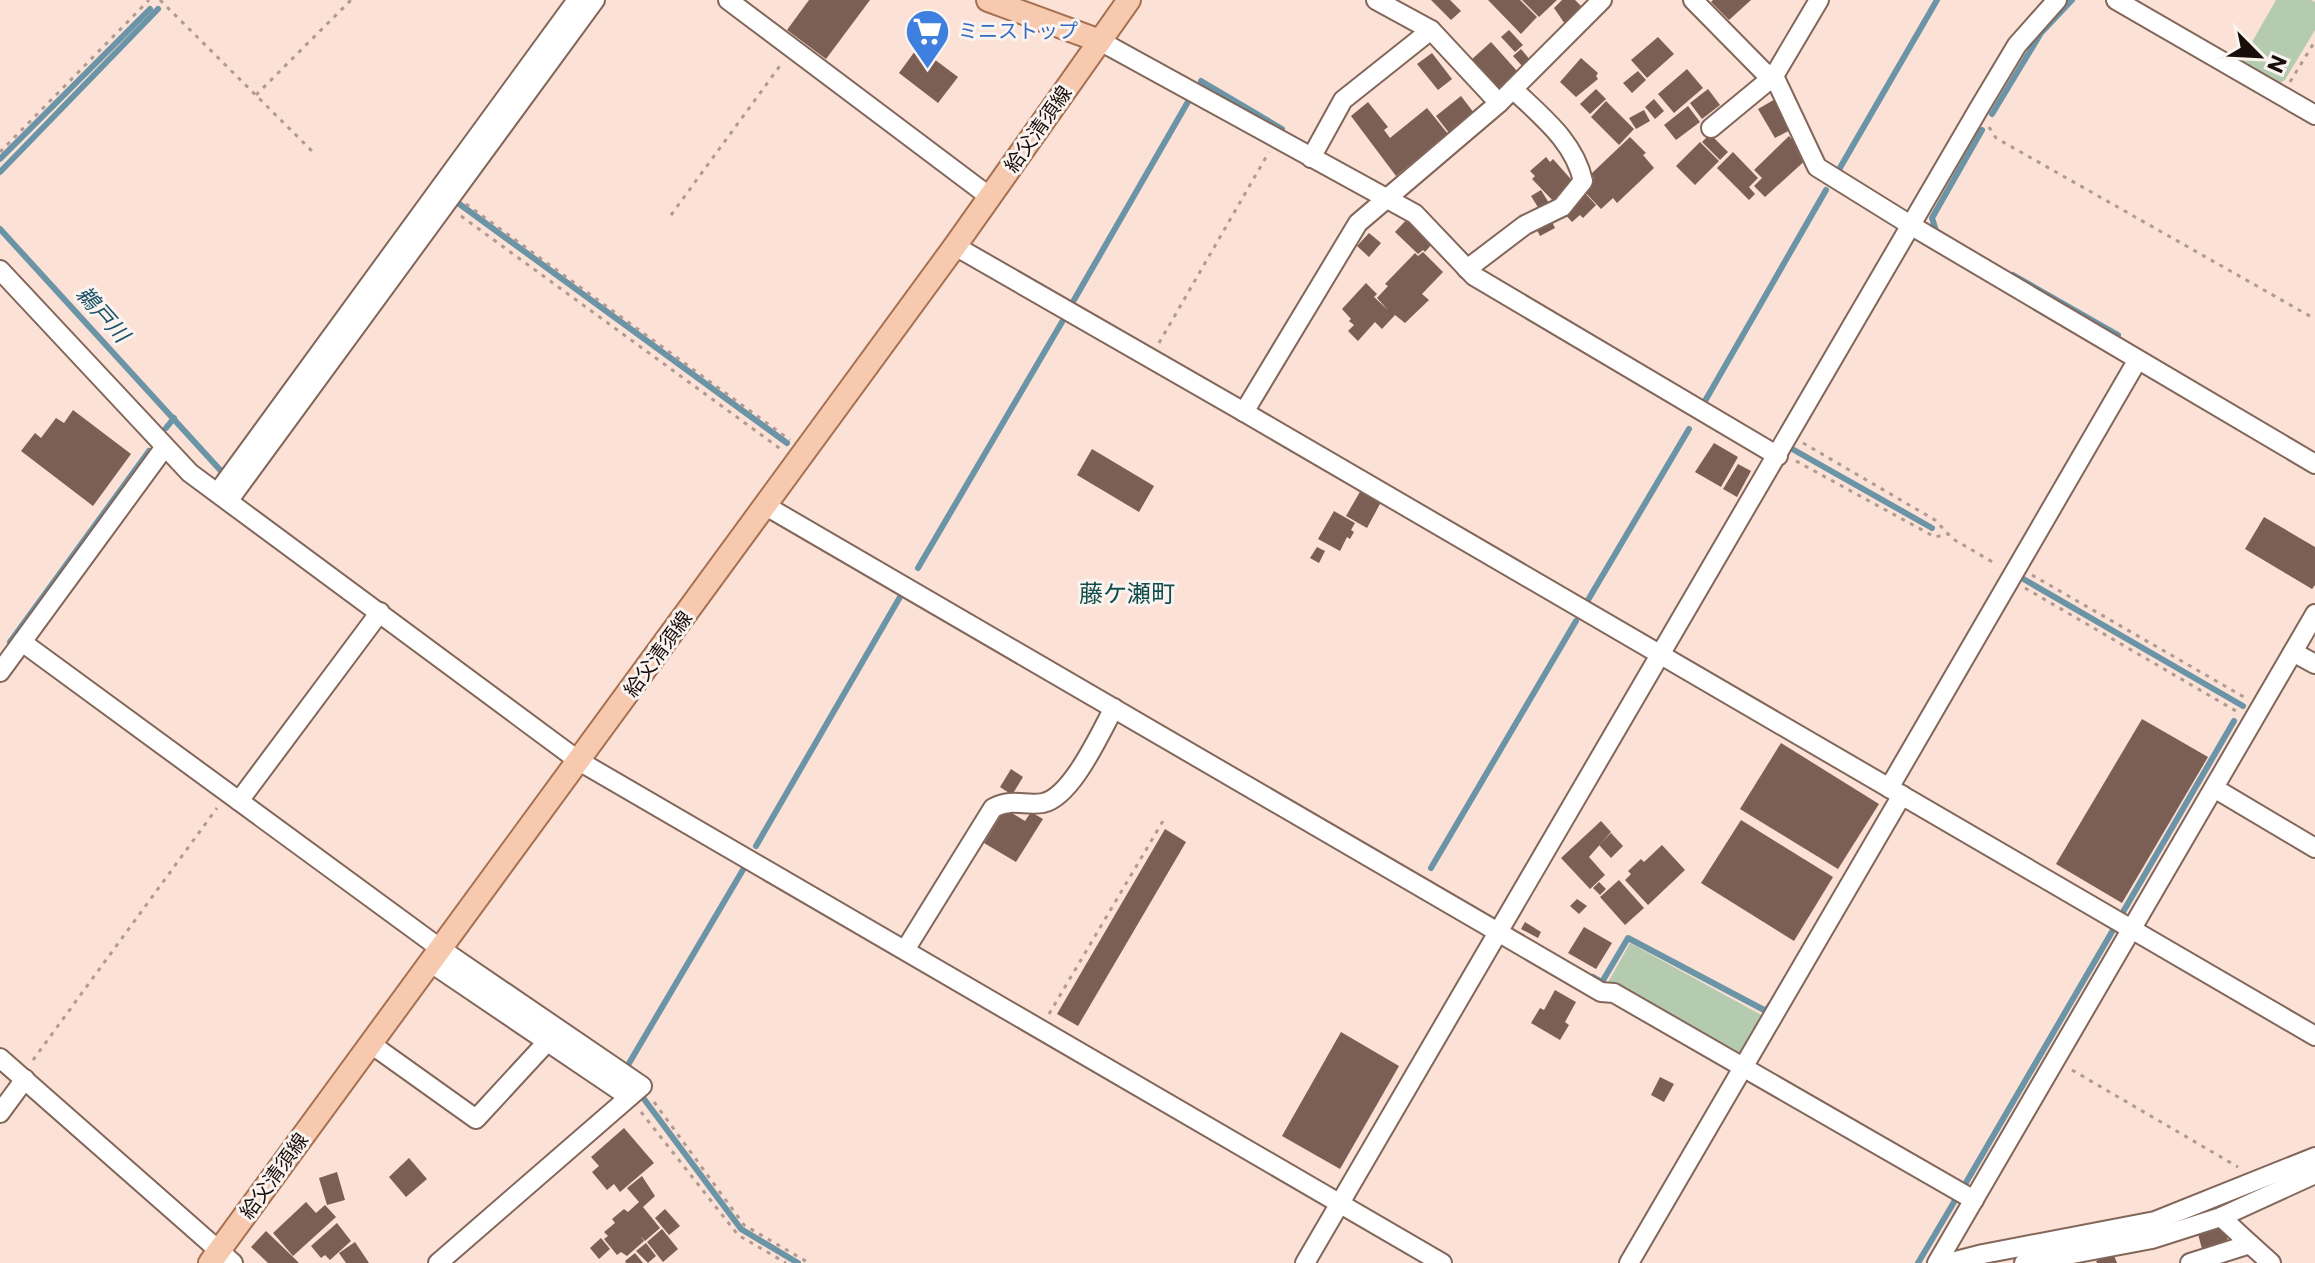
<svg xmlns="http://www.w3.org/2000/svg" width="2315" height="1263" viewBox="0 0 2315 1263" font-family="Commissioner,'Noto Sans JP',sans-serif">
<rect width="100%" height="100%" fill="#fce1d6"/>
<g fill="#b5cbaf">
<polygon points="2276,0 2311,0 2315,2 2315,30 2285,80 2277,85 2240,63"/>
<polygon points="1630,943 1765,1017 1744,1053 1736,1057 1607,984"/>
</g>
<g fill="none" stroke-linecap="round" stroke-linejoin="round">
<g stroke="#6b95a7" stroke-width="6">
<polyline points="1201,81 1282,129"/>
<polyline points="1992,114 2041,33 2072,0"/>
<polyline points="0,159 150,9"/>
<polyline points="0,172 158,9"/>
<polyline points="1837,173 1937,0"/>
<polyline points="458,203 787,443"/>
<polyline points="0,229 222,472"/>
<polyline points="1941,234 1936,231 1932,218 1982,130"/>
<polyline points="2013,275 2118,335"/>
<polyline points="1074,300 1189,100"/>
<polyline points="1705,401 1826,190"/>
<polyline points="166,428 174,418"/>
<polyline points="1794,450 1932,528"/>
<polyline points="918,568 1062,322"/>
<polyline points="2020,577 2243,706"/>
<polyline points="1588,600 1689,429"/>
<polyline points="10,642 149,451"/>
<polyline points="756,846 900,597"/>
<polyline points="1431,868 1576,621"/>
<polyline points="2123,912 2234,721"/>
<polyline points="1593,977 1602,982 1628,938 1766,1011 1770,1005"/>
<polyline points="628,1065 744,868"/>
<polyline points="644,1099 741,1229 798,1263"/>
<polyline points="1964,1186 2113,930"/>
<polyline points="2175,1223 2261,1188"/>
<polyline points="1918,1263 1957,1197"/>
</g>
</g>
<g fill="#7b5e54">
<polygon points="809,0 870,0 826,59 787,30"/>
<polygon points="1431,0 1450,0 1461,11 1451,20"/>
<polygon points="1488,0 1520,0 1537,17 1521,34"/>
<polygon points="1522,0 1557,0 1539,17"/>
<polygon points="1562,0 1575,0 1581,6 1565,24 1554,8"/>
<polygon points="1713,0 1751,0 1729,20 1711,2"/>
<polygon points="1509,30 1523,45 1515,52 1501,37"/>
<polygon points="1658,37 1674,54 1647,78 1631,60"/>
<polygon points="1491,42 1517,71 1498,89 1471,60"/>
<polygon points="918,47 958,77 938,103 899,73"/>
<polygon points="1521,49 1531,61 1523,67 1513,56"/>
<polygon points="1432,53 1452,79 1438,90 1417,64"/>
<polygon points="1581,58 1598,73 1596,76 1598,79 1576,97 1560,82"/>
<polygon points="1687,69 1703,88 1674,113 1658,94"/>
<polygon points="1638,71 1646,80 1632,93 1623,83"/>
<polygon points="1596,89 1606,99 1590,114 1580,104"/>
<polygon points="1708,89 1720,105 1702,119 1690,103"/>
<polygon points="1461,96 1474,113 1449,133 1436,116"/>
<polygon points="1777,98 1794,128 1775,138 1758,109"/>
<polygon points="1654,99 1664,111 1655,119 1645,107"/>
<polygon points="1606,101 1634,129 1619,145 1591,117"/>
<polygon points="1368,102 1388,127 1384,130 1390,138 1427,108 1448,134 1396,176 1351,116"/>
<polygon points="1688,106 1700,122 1676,140 1664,125"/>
<polygon points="1644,110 1650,121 1636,129 1629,118"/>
<polygon points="1710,134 1728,152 1720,160 1702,142"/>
<polygon points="1789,136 1809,157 1765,197 1754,186 1762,178 1754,170"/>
<polygon points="1630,137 1646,153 1643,155 1654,168 1617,203 1613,198 1601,209 1582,189 1594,178 1591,174"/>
<polygon points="1700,142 1719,161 1695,185 1676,166"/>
<polygon points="1733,152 1758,178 1749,187 1755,194 1749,200 1717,168"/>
<polygon points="1546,157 1550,162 1553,159 1576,185 1556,204 1532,179 1535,176 1530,171"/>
<polygon points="1541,190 1549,203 1539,209 1531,196"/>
<polygon points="1583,191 1596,205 1583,218 1580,215 1572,222 1562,211"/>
<polygon points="1409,217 1432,244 1425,252 1423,250 1418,254 1395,232"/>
<polygon points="1550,218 1555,228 1540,236 1535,226"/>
<polygon points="1369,233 1381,243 1369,257 1357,246"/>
<polygon points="1423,252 1443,272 1422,294 1429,300 1405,323 1395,315 1382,329 1375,322 1358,341 1348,331 1354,325 1349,321 1351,319 1342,309 1366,283 1377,294 1374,297 1388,310 1377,298 1388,286 1385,284 1415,253 1418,256"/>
<polygon points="73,410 131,454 93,506 21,451 35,433 41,438 56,418 64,423"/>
<polygon points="1714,443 1738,457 1721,487 1695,472"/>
<polygon points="1092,449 1154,486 1139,512 1077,475"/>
<polygon points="1738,464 1751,471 1737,497 1723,489"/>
<polygon points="1361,490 1381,502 1367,528 1346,516"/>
<polygon points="1334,511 1355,523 1351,530 1354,532 1350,539 1347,537 1340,551 1318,539"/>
<polygon points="2264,517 2315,547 2315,585 2312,589 2245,549"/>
<polygon points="1317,547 1325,551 1319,563 1310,558"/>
<polygon points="2142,719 2208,757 2122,903 2056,864"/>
<polygon points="1781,743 1879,804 1838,869 1740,809"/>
<polygon points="1011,769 1023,777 1012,795 1000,787"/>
<polygon points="1005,809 1025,821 1031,812 1043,819 1016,862 984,843"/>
<polygon points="1741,820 1833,877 1794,941 1701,883"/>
<polygon points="1601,821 1611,832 1589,857 1605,875 1590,889 1561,858"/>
<polygon points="1165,829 1186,842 1078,1026 1057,1014"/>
<polygon points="1611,833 1623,846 1611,858 1599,845"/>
<polygon points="1662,845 1685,870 1648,905 1625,880 1631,874 1628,871 1641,859 1644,862"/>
<polygon points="1619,880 1644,908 1625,925 1600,897"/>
<polygon points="1599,882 1606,889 1600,895 1593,888"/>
<polygon points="1577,899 1587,906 1579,914 1570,906"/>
<polygon points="1525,922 1541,932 1538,938 1521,929"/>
<polygon points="1584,927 1612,943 1596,969 1568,953"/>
<polygon points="1555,990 1576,1002 1565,1022 1569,1025 1560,1040 1531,1023 1540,1008 1544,1010"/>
<polygon points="1341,1032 1399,1066 1340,1169 1282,1136"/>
<polygon points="1660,1077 1674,1084 1664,1102 1651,1095"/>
<polygon points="624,1128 654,1163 620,1192 614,1184 607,1190 592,1172 599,1166 591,1157"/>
<polygon points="409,1158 427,1179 406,1197 389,1177"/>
<polygon points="337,1172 345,1200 327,1205 319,1178"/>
<polygon points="642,1176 655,1196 643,1207 660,1228 645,1241 640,1236 644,1241 627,1256 621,1252 617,1255 604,1239 608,1236 604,1232 615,1223 612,1219 624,1209 628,1212 639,1202 627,1188"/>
<polygon points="306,1202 316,1213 325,1205 336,1217 293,1256 273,1233"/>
<polygon points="665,1209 680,1226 669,1235 655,1218"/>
<polygon points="2223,1222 2229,1245 2203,1253 2197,1230"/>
<polygon points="337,1223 351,1241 330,1260 325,1255 321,1258 311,1246"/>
<polygon points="662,1229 678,1249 663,1262 647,1242"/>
<polygon points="266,1231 291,1255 299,1263 268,1263 251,1247"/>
<polygon points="601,1238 610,1249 599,1259 590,1248"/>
<polygon points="355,1242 369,1263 346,1263 339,1253"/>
<polygon points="646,1243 656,1256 648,1263 636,1251"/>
<polygon points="635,1253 643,1263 626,1263 625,1261"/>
<polygon points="2113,1253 2117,1263 2097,1263 2096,1261"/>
</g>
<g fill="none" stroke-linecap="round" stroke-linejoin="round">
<defs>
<g id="minor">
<polyline points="728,0 990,197"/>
<polyline points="1376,0 1431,30 1499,103"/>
<polyline points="1693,0 1764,72 1774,76 1817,167 1912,226 2315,464"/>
<polyline points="2116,0 2315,115"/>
<polyline points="1100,41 1415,214 1474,276 1778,456"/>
<polyline points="1711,128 1774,76 1819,0"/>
<polyline points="1311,158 1343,100 1431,30"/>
<polyline points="955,246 1244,412 2315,1036"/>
<path d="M1467,269L1525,225L1562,207L1583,181C1574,141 1542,117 1513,89"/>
<polyline points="0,270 190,473 579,761 1442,1263"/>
<polyline points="1244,412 1358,223 1499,103 1602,0"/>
<polyline points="218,492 577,0"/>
<polyline points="229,500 595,0"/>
<polyline points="766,506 1601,992 1614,993 1974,1200"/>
<polyline points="22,642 441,949 642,1086 438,1263"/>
<polyline points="2293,652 2315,664"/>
<polyline points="0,672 164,448"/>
<polyline points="1889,788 2137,361"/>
<polyline points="2214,788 2315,848"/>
<polyline points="239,801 380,612"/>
<path d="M905,950L993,808C1013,798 1024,806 1043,803C1072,797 1100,733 1114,708"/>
<polyline points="431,963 629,1097"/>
<polyline points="371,1044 476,1119 547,1042"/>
<polyline points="0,1058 233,1263"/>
<polyline points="0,1113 25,1079"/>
<polyline points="2221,1217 2250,1244"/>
<polyline points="1305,1263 1978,110 2017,45 2057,0"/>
<polyline points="1629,1263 1902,795"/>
<polyline points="1937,1263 2315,614"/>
<polyline points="1948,1263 1983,1254 2155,1221 2315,1157"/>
<polyline points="2024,1263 2152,1239 2221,1217 2315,1174"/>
<polyline points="2190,1263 2250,1244 2271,1263"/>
</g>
<g id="major">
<polyline points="988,0 1100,41"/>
<polyline points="210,1263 955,246 1129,0"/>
</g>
</defs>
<use href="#minor" stroke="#82665a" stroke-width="22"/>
<use href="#major" stroke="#a67152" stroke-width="26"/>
<g stroke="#b09a91" stroke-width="3" stroke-dasharray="4 6" stroke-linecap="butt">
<polyline points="160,0 316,155"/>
<polyline points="2290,82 2315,41"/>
<polyline points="256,95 351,0"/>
<polyline points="1989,127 1996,138 2315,319"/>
<polyline points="0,152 149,0"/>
<polyline points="466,204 790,440"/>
<polyline points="671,215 782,63"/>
<polyline points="461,216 782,450"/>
<polyline points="1159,343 1269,152"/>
<polyline points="1803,443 1935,520 1953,539 1996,564"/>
<polyline points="1796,461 1935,537 1948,534"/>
<polyline points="2032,575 2244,697"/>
<polyline points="2025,588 2236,711"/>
<polyline points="1049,1014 1163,821"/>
<polyline points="33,1060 217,808"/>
<polyline points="2072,1070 2238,1167"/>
<polyline points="654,1102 744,1225 809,1263"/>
<polyline points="641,1112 738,1235 786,1263"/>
</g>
<use href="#minor" stroke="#fff" stroke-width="18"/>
<use href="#major" stroke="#f7caaf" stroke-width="22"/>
</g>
<defs>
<symbol id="supermarket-pin" viewBox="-11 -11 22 30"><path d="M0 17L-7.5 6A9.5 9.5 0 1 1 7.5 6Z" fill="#3f7fe0" stroke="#faf3f0"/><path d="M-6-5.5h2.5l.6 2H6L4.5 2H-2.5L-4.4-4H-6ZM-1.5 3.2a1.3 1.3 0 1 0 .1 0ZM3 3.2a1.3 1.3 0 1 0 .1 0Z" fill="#fff"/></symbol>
</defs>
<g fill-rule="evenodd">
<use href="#supermarket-pin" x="902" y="6" width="51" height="69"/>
</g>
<g text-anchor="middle" stroke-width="6" stroke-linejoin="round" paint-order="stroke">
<g font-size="20" fill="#366cbe" stroke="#faf3f0" text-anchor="start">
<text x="958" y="38">ミニストップ</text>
</g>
<g font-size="20" fill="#180e09" stroke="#faf3f0">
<text transform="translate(1038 129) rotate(-55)" y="7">給父清須線</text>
<text transform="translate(658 654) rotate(-54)" y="7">給父清須線</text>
<text transform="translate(274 1176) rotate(-54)" y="7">給父清須線</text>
</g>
<g font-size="22" font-style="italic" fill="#1b5267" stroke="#faf3f0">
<text transform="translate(103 314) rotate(48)" y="8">鵜戸川</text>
</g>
<g font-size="24" fill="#104e4b" stroke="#faf3f0">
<text x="1127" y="602">藤ケ瀬町</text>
</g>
</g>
<g transform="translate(2259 56) rotate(114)" stroke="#faf3f0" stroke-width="6" paint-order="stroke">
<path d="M0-6L14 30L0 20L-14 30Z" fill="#180e09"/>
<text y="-12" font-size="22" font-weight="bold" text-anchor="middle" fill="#180e09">N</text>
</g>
</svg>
